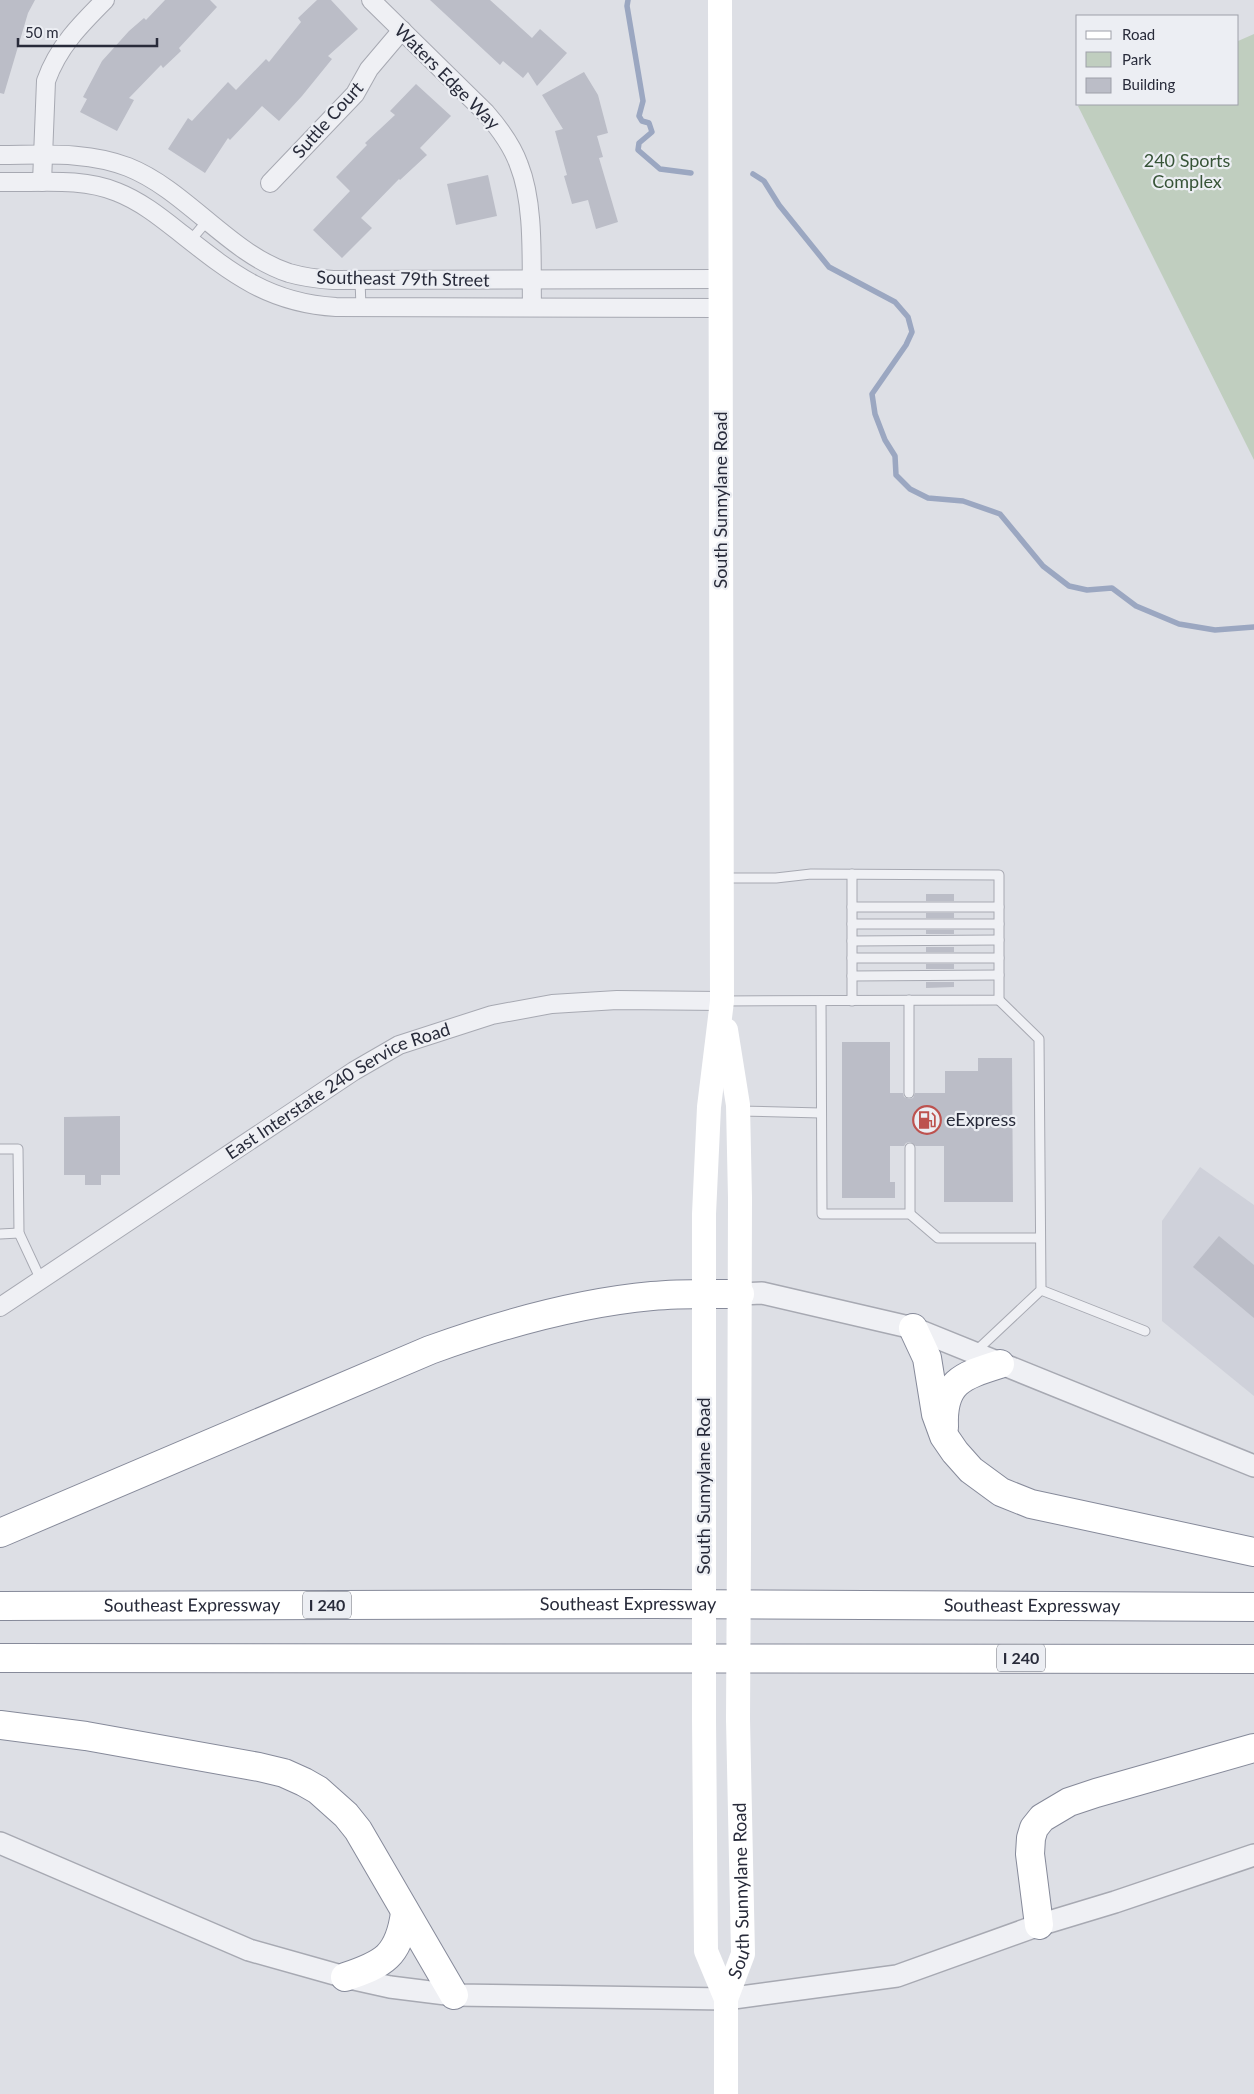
<svg xmlns="http://www.w3.org/2000/svg" width="1254" height="2094" viewBox="0 0 1254 2094" font-family="Lato,sans-serif">
<rect width="100%" height="100%" fill="#dddfe5"/>
<polygon fill="#cfd1da" points="1200,1167 1254,1205 1254,1396 1162,1321 1162,1221"/>
<polygon fill="#c0cebf" points="1254,34 1254,460 1078,106 1083,104 1238,104 1238,41"/>
<g fill="none" stroke-linecap="round" stroke-linejoin="round">
<g stroke="#9ba7c1" stroke-width="5.5">
<polyline points="628,0 627,6 643,101 639,116 642,121 649,123 652,132 639,143 638,150 660,169 691,173"/>
<polyline points="753,174 764,181 779,205 829,267 895,302 908,317 912,332 906,345 872,394 875,414 885,440 895,456 896,475 910,489 928,498 963,501 1000,514 1043,566 1069,586 1087,590 1112,588 1136,606 1179,624 1215,630 1254,627"/>
</g>
</g>
<g fill="#bbbdc7">
<polygon points="0,0 35,0 28,13 4,94 0,93"/>
<polygon points="165,0 210,0 217,7 179,48 181,51 163,68 161,65 129,98 134,100 117,131 80,112 87,99 83,97 102,61 129,31 144,18 146,20"/>
<polygon points="317,0 331,0 358,29 328,56 332,59 302,96 279,121 262,106 230,140 228,138 205,173 168,149 188,118 192,121 228,82 236,90 266,59 269,62 301,22 298,18"/>
<polygon points="430,0 490,0 532,38 540,29 567,53 537,86 528,72 523,78 503,61 500,65"/>
<polygon points="584,72 598,95 608,133 597,136 603,157 599,158 618,222 596,229 588,200 572,204 564,176 567,175 555,131 563,129 542,95"/>
<polygon points="416,84 451,116 420,148 427,155 400,180 399,179 361,218 372,228 342,258 313,230 350,191 336,177 367,145 365,143 395,115 390,111"/>
<polygon points="488,175 497,216 456,225 447,184"/>
<rect x="926" y="894" width="28" height="7"/>
<rect x="926" y="913" width="28" height="5"/>
<rect x="926" y="930" width="28" height="4"/>
<rect x="926" y="947" width="28" height="5"/>
<rect x="926" y="964" width="28" height="5"/>
<polygon points="926,982 954,982 954,987 926,988"/>
<polygon points="842,1042 890,1042 890,1093 903,1093 904,1097 909,1099 913,1098 915,1093 945,1093 945,1071 978,1071 978,1058 1012,1058 1013,1202 944,1202 944,1146 916,1146 910,1142 906,1143 904,1146 890,1146 890,1182 895,1182 895,1198 842,1198"/>
<polygon points="120,1116 120,1175 101,1175 101,1185 85,1185 85,1175 64,1175 64,1117"/>
<polygon points="1219,1236 1254,1265 1254,1318 1193,1267"/>
</g>
<g fill="none" stroke-linecap="round" stroke-linejoin="round">
<defs>
<g id="service">
<polyline points="190,241 207,221"/>
<polyline points="360,280 361,307"/>
<polyline points="852,874 852,1001"/>
<polyline points="722,878 776,878 811,874 999,875 999,1000 722,1001"/>
<polyline points="852,907 999,907"/>
<polyline points="852,924 999,924"/>
<polyline points="852,941 999,940"/>
<polyline points="852,958 999,958"/>
<polyline points="852,976 999,975"/>
<polyline points="909,1000 909,1093"/>
<polyline points="821,1001 822,1214 910,1214 938,1238 1040,1238"/>
<polyline points="739,1111 821,1113"/>
<polyline points="910,1148 910,1214"/>
<polyline points="0,1149 18,1149 19,1233 41,1280"/>
<polyline points="0,1234 19,1233"/>
<polyline points="1041,1290 1145,1331"/>
<polyline points="974,1353 1041,1290 1039,1039 999,1000"/>
</g>
<g id="minor">
<path d="M371,0L486,113C500,129 512,145 519,165C535,205 531,264 532,307"/>
<path d="M0,155C43,155 87,151 128,167C186,190 230,254 289,273C303,277 318,279 333,280L720,279"/>
<path d="M0,182C38,183 81,177 117,192C140,201 159,216 178,231C230,272 267,303 336,307L720,308"/>
<path d="M42,182L46,81C58,47 80,25 105,0"/>
<polyline points="270,183 355,94 369,69 402,30"/>
<path id="s1" d="M0,1307L354,1071L399,1045L492,1015L552,1004L617,1000L722,1001"/>
</g>
<g id="tertiary">
<polyline points="740,1294 762,1293 913,1328 1254,1466"/>
<polyline points="0,1843 249,1950 345,1977 390,1987 454,1995 726,1999 897,1976 1039,1925 1115,1902 1254,1855"/>
</g>
<g id="motorway">
<polyline points="913,1328 927,1358 936,1414 944,1436 955,1452 971,1470 1001,1492 1031,1504 1254,1552"/>
<path d="M944,1427C942,1382 962,1376 1000,1364"/>
<path d="M0,1533L430,1350C502,1324 576,1303 652,1296C681,1293 711,1294 740,1294"/>
<path id="s3" d="M0,1606L653,1604L1254,1607"/>
<polyline points="0,1658 1254,1659"/>
<polyline points="0,1725 86,1736 259,1767 284,1773 304,1782 318,1790 346,1815 358,1830 454,1995"/>
<polyline points="1039,1925 1030,1854 1031,1838 1034,1828 1042,1818 1069,1802 1096,1793 1254,1748"/>
<path d="M345,1977C384,1964 399,1956 405,1913"/>
</g>
</defs>
<use href="#service" stroke="#a7a9b2" stroke-width="11"/>
<use href="#minor" stroke="#a7a9b2" stroke-width="20"/>
<use href="#tertiary" stroke="#a7a9b2" stroke-width="24"/>
<use href="#motorway" stroke="#868a9a" stroke-width="30"/>
<use href="#service" stroke="#eff0f4" stroke-width="9"/>
<use href="#minor" stroke="#eff0f4" stroke-width="18"/>
<use href="#tertiary" stroke="#eff0f4" stroke-width="21"/>
<g stroke="#fff" stroke-width="24">
<polyline points="726,1030 738,1105 740,1198 739,1547"/>
<polyline points="704,1548 704,1214 709,1107 722,1001 720,0"/>
<polyline points="704,1719 706,1951 726,1999"/>
<path id="s2" d="M726,2094V1999L743,1954L738,1719"/>
</g>
<use href="#motorway" stroke="#fff" stroke-width="28"/>
<g stroke="#fff" stroke-width="24">
<polyline points="704,1719 704,1548"/>
<polyline points="738,1719 739,1547"/>
</g>
</g>
<defs>
<symbol id="fuel-ring" viewBox="-11 -11 22 22"><circle r="9.5" fill="#eceef3" stroke="#bd524f" stroke-width="1.5"/><path d="M-5.5-6h7V0h2V4h1.3V-2.5L3-4.5l.8-.8L6-3V5H2.5V1h-1V6h-7ZM-4.2-4.7v3.2H.2V-4.7Z" fill="#bd524f"/></symbol>
</defs>
<g fill-rule="evenodd">
<use href="#fuel-ring" x="911" y="1104" width="32" height="32"/>
</g>
<g text-anchor="middle" stroke-width="4.5" stroke-linejoin="round" paint-order="stroke">
<g fill="#eceef3" stroke="#636672" stroke-width="1">
<rect x="303" y="1591.5" width="48" height="27" rx="4"/>
<rect x="997" y="1644.5" width="48" height="27" rx="4"/>
</g>
<g font-size="16" font-weight="bold" fill="#282b3a">
<text x="327" y="1611">I 240</text>
<text x="1021" y="1664">I 240</text>
</g>
<g font-size="18" fill="#282b3a" stroke="#eceef3">
<text transform="translate(447 77) rotate(45)" y="6">Waters Edge Way</text>
<text transform="translate(328 120) rotate(-48)" y="6">Suttle Court</text>
<text transform="translate(403 279) rotate(1)" y="6">Southeast 79th Street</text>
<text transform="translate(721 500) rotate(-90)" y="6">South Sunnylane Road</text>
<text dy="6" stroke="none"><textPath href="#s1" startOffset="402">East Interstate 240 Service Road</textPath></text>
<text transform="translate(704 1486) rotate(-90)" y="6">South Sunnylane Road</text>
<text dy="6" stroke="none"><textPath href="#s3" startOffset="628">Southeast Expressway</textPath></text>
<text dy="6" stroke="none"><textPath href="#s3" startOffset="192">Southeast Expressway</textPath></text>
<text dy="6" stroke="none"><textPath href="#s3" startOffset="1032">Southeast Expressway</textPath></text>
<text dy="6" stroke="none"><textPath href="#s2" startOffset="206">South Sunnylane Road</textPath></text>
</g>
<g font-size="18" fill="#375437" stroke="#eceef3">
<text x="1187" y="167">240 Sports<tspan x="1187" dy="21">Complex</tspan></text>
</g>
<g font-size="18" fill="#282b3a" stroke="#eceef3" text-anchor="start">
<text x="946" y="1126">eExpress</text>
</g>
</g>
<rect x="1076" y="15" width="162" height="90" fill="#eceef3" stroke="#9ea0a9"/>
<rect x="1086" y="31" width="25" height="8" fill="#ffffff" stroke="#9ea0a9"/>
<text x="1122" y="40" font-size="15" fill="#282b3a">Road</text>
<rect x="1086" y="52" width="25" height="15" fill="#c0cebf" stroke="#9ea0a9"/>
<text x="1122" y="65" font-size="15" fill="#282b3a">Park</text>
<rect x="1086" y="78" width="25" height="15" fill="#bbbdc7" stroke="#9ea0a9"/>
<text x="1122" y="90" font-size="15" fill="#282b3a">Building</text>
<path d="M18 38v8h139v-8" fill="none" stroke="#282b3a" stroke-width="2.5"/>
<text x="25" y="38" font-size="15" fill="#282b3a" stroke="#eceef3" stroke-width="4" paint-order="stroke">50 m</text>
</svg>
